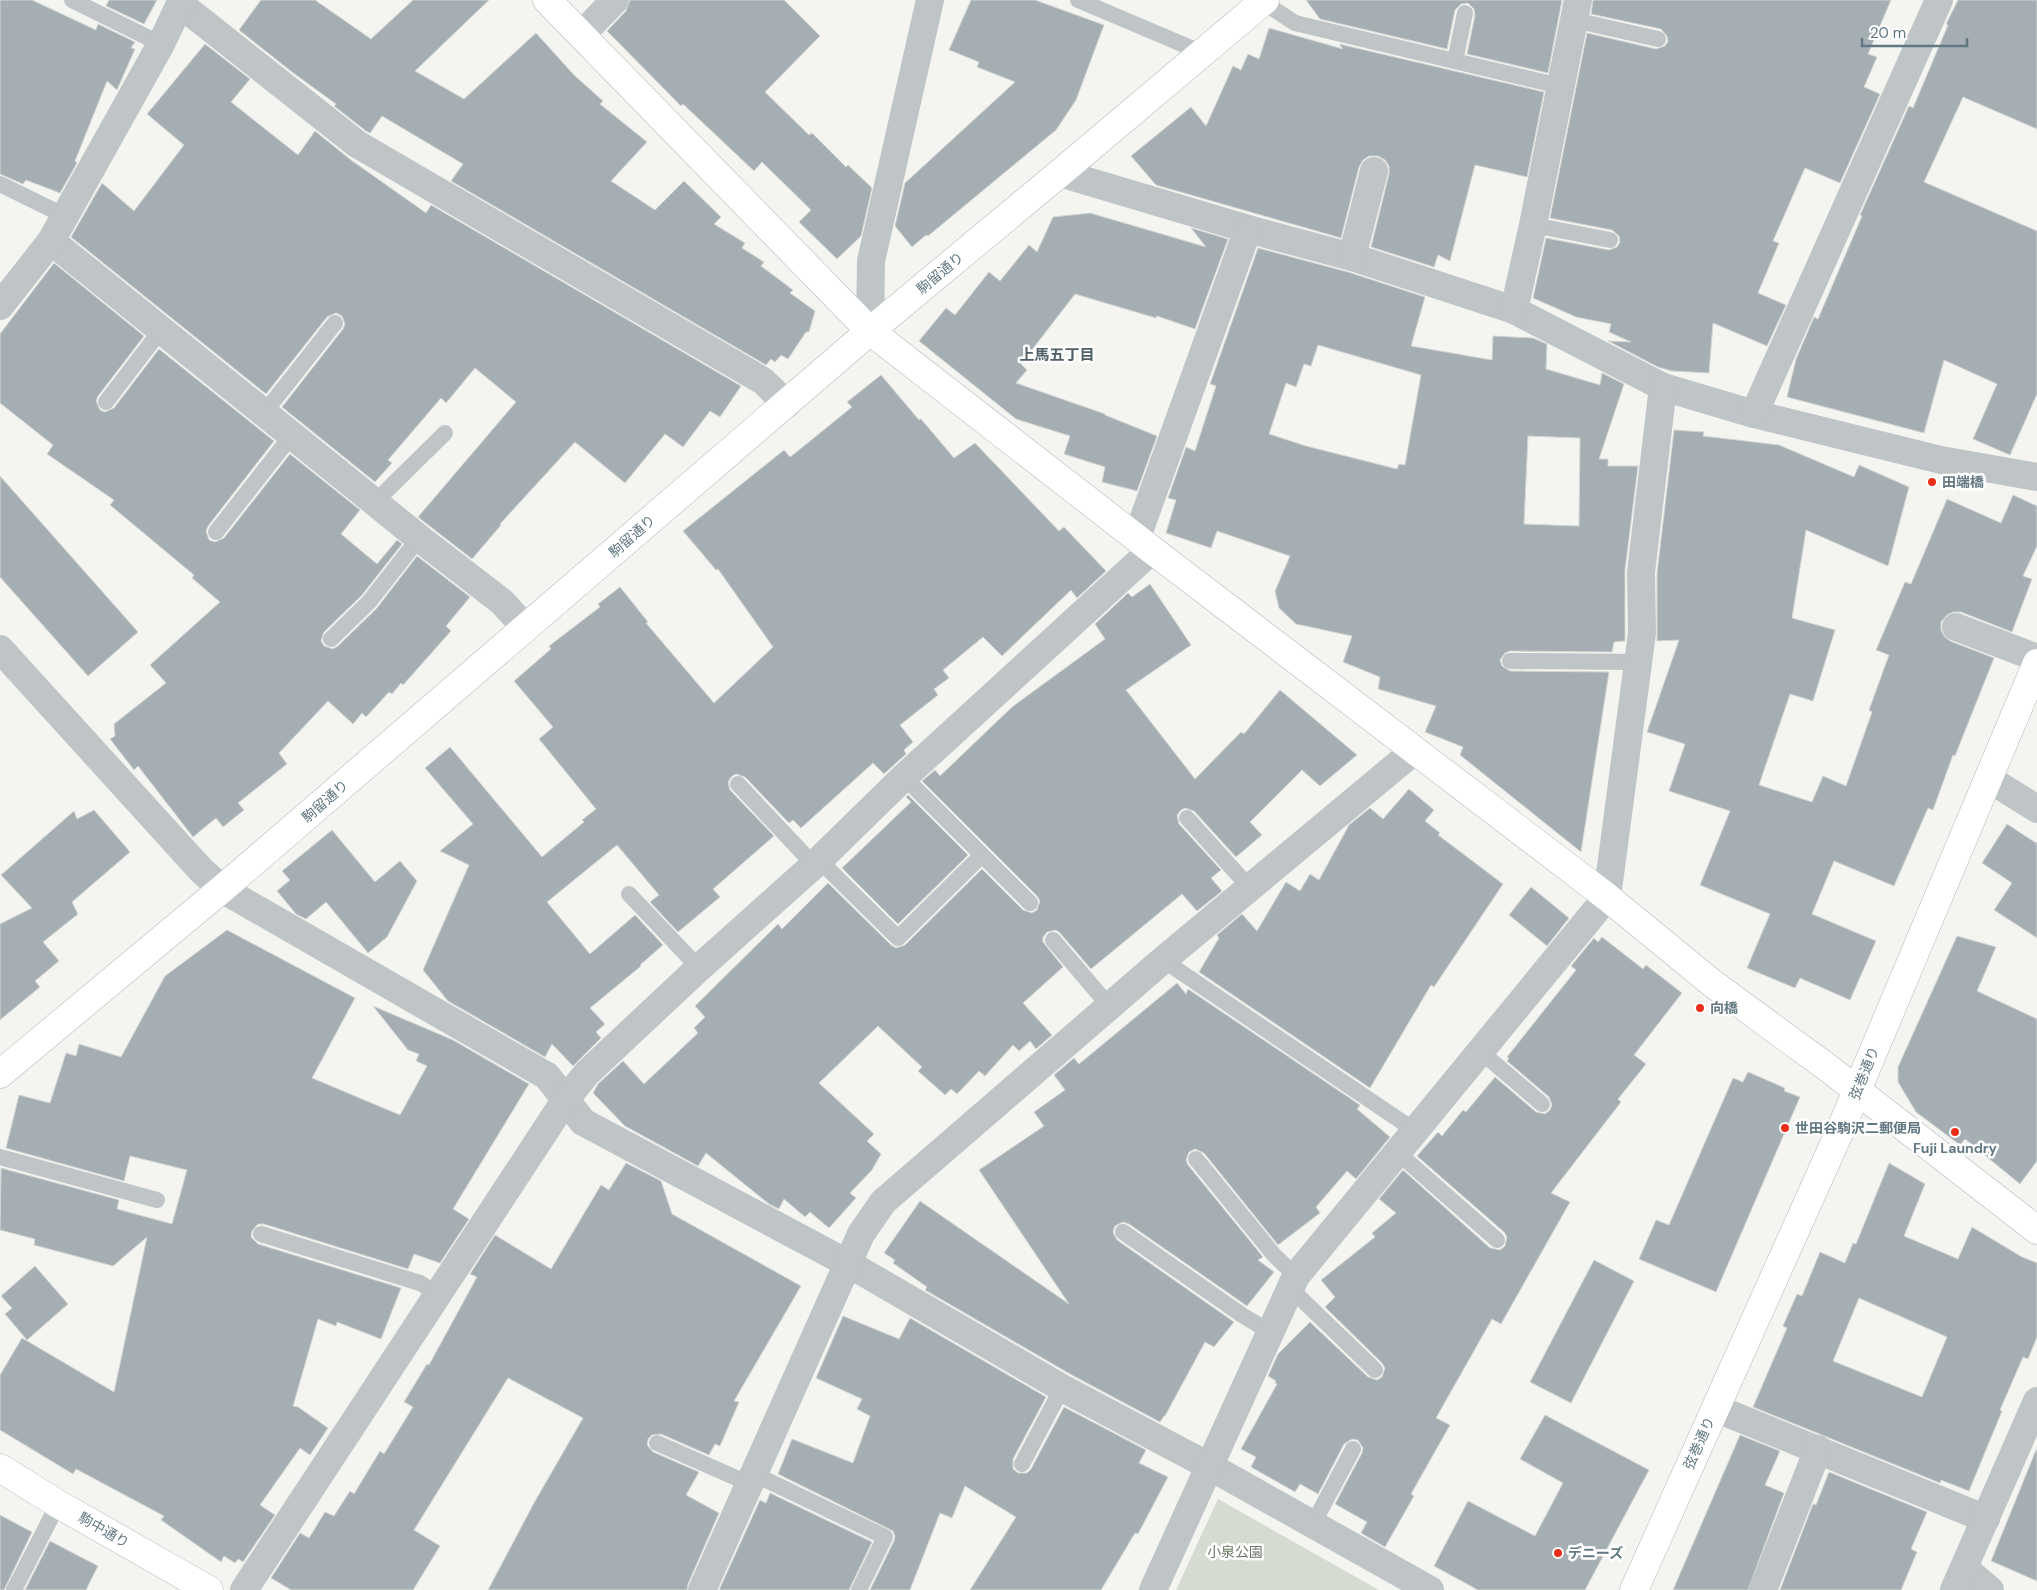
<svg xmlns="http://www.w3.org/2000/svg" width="2037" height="1590" viewBox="0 0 2037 1590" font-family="'DM Sans','Noto Sans JP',sans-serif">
<rect width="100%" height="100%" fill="#f4f4f0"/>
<polygon fill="#d6dbd1" points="1218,1499 1379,1590 1176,1590"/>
<g fill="#a5afb3" stroke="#d5d5d3" fill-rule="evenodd">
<polygon points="0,0 32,0 96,30 98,24 135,42 131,48 135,49 117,90 107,81 75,161 77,163 60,193 26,180 23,184 0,174"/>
<polygon points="109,0 157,0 144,24 106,6"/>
<polygon points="261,0 315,0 371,39 413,0 489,0 415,71 464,99 536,33 574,75 603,101 600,104 647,142 611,181 655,210 684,181 721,217 714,224 745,243 742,248 764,262 761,266 793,290 790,293 815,311 809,332 806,332 788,359 781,355 775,362 771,359 766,365 451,181 463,164 382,116 370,133 366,131 334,106 336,104 292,72 239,30"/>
<polygon points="630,0 784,0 820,36 765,92 809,135 812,133 846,167 848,165 872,188 861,236 837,259 799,222 811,210 762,162 754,171 683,104 681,106 607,31 626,11"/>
<polygon points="971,0 1035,0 1104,25 1076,100 1056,130 928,236 926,235 912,247 895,226 905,183 1015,82 977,67 979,62 949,50"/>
<polygon points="1306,0 1562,0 1548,73 1467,54 1475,15 1474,9 1468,3 1461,4 1455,10 1447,49 1320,19"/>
<polygon points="1593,0 1891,0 1868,54 1877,57 1864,87 1880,94 1840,183 1805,168 1773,241 1779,243 1758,293 1786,305 1767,346 1713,323 1709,373 1672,371 1658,367 1608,341 1631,342 1609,332 1611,324 1576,317 1533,298 1546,238 1609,250 1617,247 1620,242 1619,236 1612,230 1550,218 1587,33 1656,49 1665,46 1668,41 1667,36 1661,29 1591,14"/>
<polygon points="1958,0 2037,0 2037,129 1963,97 1924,182 2037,231 2037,394 2010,455 1973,439 1997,384 1944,360 1924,433 1787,397 1796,359 1814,317 1818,319 1862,216 1860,215 1909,106 1913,108 1948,25 1946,24"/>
<polygon points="1269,28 1343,49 1339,44 1544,92 1527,177 1475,165 1450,261 1438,255 1434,267 1371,247 1389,174 1389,166 1385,160 1378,156 1369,156 1363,160 1359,167 1341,238 1156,185 1131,156 1191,107 1206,126 1233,66 1241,70 1248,54 1259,59"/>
<polygon points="205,44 250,79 231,102 298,155 315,131 351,160 426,213 431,205 741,386 720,417 710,411 683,447 665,434 625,483 575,442 500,524 501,525 472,559 418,517 516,402 475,368 446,403 441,398 388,460 392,463 375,482 282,407 343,329 345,324 342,316 336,313 327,317 266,394 71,237 102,183 134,211 184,145 147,114"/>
<polygon points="1090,213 1206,247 1191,228 1228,239 1195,329 1157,316 1156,318 1075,294 1021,364 1027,370 1016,383 1105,414 1105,415 1157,436 1137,491 1102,482 1105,467 1064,454 1070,436 1016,419 919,341 946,308 955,315 989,272 1000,281 1029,245 1037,252 1053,217"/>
<path d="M1258,248L1348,272L1425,297L1411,346L1492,360L1493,336L1533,338L1547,344L1546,369L1600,385L1602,373L1624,384L1599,459H1608V466H1638L1625,570V641L1614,642L1612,652L1510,651L1505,653L1500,660L1502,666L1510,671L1609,672L1581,852L1460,755L1463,747L1425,732L1436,706L1378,689L1380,677L1343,662L1352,636L1296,624L1279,608L1275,591L1290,556L1217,531L1211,548L1166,533L1176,500L1168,498L1186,447L1195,451L1216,386L1210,384ZM1318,345L1421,375L1405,465L1399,464L1397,469L1306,446L1269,434L1286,383L1296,387L1304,364L1311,366ZM1528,436L1580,438L1579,526L1524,524Z"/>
<polygon points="54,263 144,336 98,396 96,401 100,410 105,412 114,408 159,349 274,441 208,526 206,531 209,540 215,542 224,538 290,454 360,510 341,534 377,564 397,540 402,544 362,595 324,632 321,641 324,646 333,649 338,646 377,608 417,556 470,597 446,626 451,631 403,685 401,683 392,694 389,692 366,717 362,713 353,724 328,701 279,753 287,764 238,803 244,810 223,827 216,818 193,837 138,766 134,770 110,739 115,736 114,724 166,683 150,665 220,602 192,578 194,575 110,505 114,500 47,454 53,445 0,403 0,334"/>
<polygon points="881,375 919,420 921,419 954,458 975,443 1059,531 1064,527 1106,571 1077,598 1071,590 1002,656 983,637 943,670 949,678 934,689 938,695 900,725 913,742 904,750 906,754 884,774 873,763 801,828 793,820 789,823 745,777 736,774 732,776 728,782 730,790 774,836 713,889 720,897 678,932 650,902 659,895 617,845 547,902 590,954 635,915 663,945 640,965 641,966 590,1008 605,1024 596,1032 601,1038 573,1066 552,1044 545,1057 448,1001 423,970 469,865 440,851 473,824 425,768 450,747 542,857 584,822 582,820 596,809 539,739 553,727 514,681 551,649 549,646 600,607 598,604 620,587 648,622 646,623 714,703 773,647 718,569 716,570 683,531 784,450 790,457 799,450 852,407 847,402"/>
<polygon points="1674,430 1704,432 1703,436 1779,445 1854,477 1859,465 1909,487 1888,566 1806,530 1792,618 1835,630 1813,701 1790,694 1759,785 1812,802 1823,776 1846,786 1872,712 1869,710 1889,655 1876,650 1905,582 1911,584 1947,499 2001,523 2013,495 2037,506 2037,546 2023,576 2032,579 2012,632 1961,612 1953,612 1947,615 1941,622 1941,630 1944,636 1950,641 1994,658 1955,756 1953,755 1933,810 1928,808 1894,886 1834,861 1812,914 1876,941 1850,1000 1800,978 1795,988 1747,968 1770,914 1700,885 1730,811 1669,791 1685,744 1647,732 1679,640 1657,641 1657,573"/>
<polygon points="0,476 138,632 88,676 0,577"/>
<polygon points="1150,584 1191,645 1126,690 1195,779 1241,732 1244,734 1280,690 1357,755 1320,786 1302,770 1250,822 1262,835 1236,857 1194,811 1185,808 1181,810 1177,815 1179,824 1221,870 1211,878 1222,891 1197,911 1182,894 1091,969 1060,933 1056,930 1047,932 1043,937 1043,942 1063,967 1023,1003 1052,1035 1036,1049 1030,1041 1019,1051 1013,1045 985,1076 979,1071 957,1094 951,1089 945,1095 918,1071 922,1067 878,1026 819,1083 874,1134 867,1141 881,1154 872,1170 850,1193 856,1198 829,1228 810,1212 805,1217 784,1199 779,1209 769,1204 706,1153 698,1166 625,1126 593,1093 598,1084 623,1061 644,1084 698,1033 694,1028 705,1017 695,1006 778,924 782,929 828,883 891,945 896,948 905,945 982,869 1023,910 1032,913 1037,910 1040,901 1037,896 922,781 935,770 940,776 1012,707 1105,639 1095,624 1128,593 1132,597"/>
<polygon points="1409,789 1434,810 1425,821 1440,833 1438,835 1503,884 1434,987 1431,985 1370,1088 1199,972 1219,938 1217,935 1242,914 1257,931 1286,882 1300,891 1310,874 1319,880 1349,825 1370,808 1383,819"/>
<polygon points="908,795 968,855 898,924 842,868 911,802 906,797"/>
<polygon points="94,810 130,852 72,902 78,914 43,942 59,961 35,981 40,987 0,1020 0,924 32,908 1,875 74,811 77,819"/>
<polygon points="2007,824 2036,843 2037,842 2037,938 1994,910 2012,883 1982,863"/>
<polygon points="332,830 375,882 400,861 417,881 387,937 368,953 326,902 306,919 296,914 277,891 290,880 282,871"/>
<polygon points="1531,887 1569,918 1547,946 1509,915"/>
<polygon points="227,930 355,998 312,1078 400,1115 427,1066 416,1061 419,1054 408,1050 373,1006 453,1040 529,1084 453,1209 469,1219 440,1263 414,1254 408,1269 264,1224 258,1224 252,1231 251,1237 258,1244 401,1288 381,1339 337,1322 336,1326 318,1319 293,1406 298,1407 328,1428 310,1455 300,1448 260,1505 275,1515 243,1562 238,1559 235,1563 224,1556 221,1562 161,1520 164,1516 76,1469 73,1474 0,1430 0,1375 22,1338 114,1392 147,1237 113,1266 34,1245 35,1239 0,1230 1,1168 119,1200 117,1209 172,1224 187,1170 130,1156 124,1181 6,1148 19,1095 50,1103 66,1053 76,1056 79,1044 121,1057 165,976"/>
<polygon points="1957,936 1996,947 1977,991 2037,1019 2037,1161 2020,1184 1965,1139 1960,1145 1916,1112 1898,1082 1898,1067"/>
<polygon points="1602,937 1643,969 1646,965 1682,993 1634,1055 1646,1064 1618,1099 1621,1102 1551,1193 1570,1202 1501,1324 1492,1319 1436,1418 1450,1425 1411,1494 1414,1496 1385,1547 1361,1533 1367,1522 1335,1504 1362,1453 1363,1448 1358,1440 1352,1439 1344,1444 1318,1494 1300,1484 1295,1492 1251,1467 1256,1457 1241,1449 1277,1384 1275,1383 1276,1381 1268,1376 1278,1354 1310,1322 1368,1377 1377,1380 1382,1377 1385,1368 1382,1363 1325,1307 1335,1297 1321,1280 1375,1237 1372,1233 1396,1213 1379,1199 1403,1170 1490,1248 1500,1250 1505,1246 1507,1237 1504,1232 1417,1156 1438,1132 1442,1136 1463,1110 1466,1112 1495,1077 1536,1112 1545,1114 1550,1110 1552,1105 1549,1097 1507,1061 1509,1058 1507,1057 1576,970 1571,966 1594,938 1598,942"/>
<polygon points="1177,983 1186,994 1188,989 1360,1105 1357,1109 1390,1137 1356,1179 1347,1171 1316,1207 1320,1213 1278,1245 1204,1153 1195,1149 1189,1152 1186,1160 1188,1165 1263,1257 1258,1260 1274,1272 1247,1306 1129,1224 1123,1222 1115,1226 1113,1232 1117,1240 1234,1322 1214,1347 1205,1342 1165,1416 1164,1416 1160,1422 1070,1374 925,1290 927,1287 893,1263 895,1260 884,1253 920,1201 1069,1304 979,1170 1044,1126 1034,1112 1065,1090 1054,1075 1074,1058 1079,1064"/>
<polygon points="1748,1072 1785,1088 1784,1091 1800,1097 1716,1292 1639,1259 1656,1220 1669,1225 1733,1078 1743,1082"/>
<polygon points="626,1163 661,1181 672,1214 801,1286 734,1401 739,1402 720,1446 715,1444 709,1455 661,1434 652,1435 648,1439 647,1445 653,1452 699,1472 686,1495 719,1513 688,1584 687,1590 488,1590 534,1503 583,1418 508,1378 414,1530 440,1546 413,1590 291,1590 271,1578 300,1533 309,1538 325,1512 334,1516 350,1491 354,1494 380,1451 384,1454 413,1407 404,1402 427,1364 429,1365 477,1277 470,1274 495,1235 551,1269 601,1185 609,1190"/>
<path d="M1889,1163L1925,1184L1904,1236L1958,1259L1972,1227L2022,1257L2037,1263V1337L2028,1359L2023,1357L2000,1410L2002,1411L1969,1491L1941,1480L1940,1483L1753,1407L1787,1328L1783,1326L1797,1294L1802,1296L1820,1252L1845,1263L1853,1243L1856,1244ZM1859,1298L1947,1337L1922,1397L1833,1361Z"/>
<polygon points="1594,1260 1634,1281 1571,1403 1530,1382"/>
<polygon points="35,1266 68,1304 27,1340 5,1314 12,1308 1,1296"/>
<polygon points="843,1316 899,1339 910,1318 1046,1397 1013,1459 1013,1469 1018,1473 1027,1473 1031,1469 1064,1407 1146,1450 1139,1463 1168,1477 1138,1534 1135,1533 1101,1590 970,1590 1016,1517 965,1486 952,1518 940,1513 910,1590 870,1590 894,1541 895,1536 893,1531 778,1474 792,1439 853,1463 870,1416 857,1409 862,1399 816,1378"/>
<polygon points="1545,1415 1649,1470 1585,1590 1478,1590 1434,1566 1468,1501 1535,1536 1563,1483 1520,1459"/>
<polygon points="1740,1435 1780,1451 1765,1485 1784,1493 1748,1590 1673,1590"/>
<polygon points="2036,1450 2037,1450 2037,1581 1991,1561"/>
<polygon points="1829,1472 1927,1512 1911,1549 1917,1552 1901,1590 1780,1590 1813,1504 1816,1505"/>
<polygon points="770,1493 872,1542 849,1590 719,1590 760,1500 766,1503"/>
<polygon points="0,1515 32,1532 4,1590 0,1590"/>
<polygon points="50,1541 98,1566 86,1590 25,1590"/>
</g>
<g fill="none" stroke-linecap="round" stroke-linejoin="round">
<defs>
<g id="secondary">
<polyline points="547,0 870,331 1152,550 1607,897 1712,983 1828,1068 2037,1230"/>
<polyline points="0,1074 222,889 870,331 1060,173 1265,0"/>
<polyline points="0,1468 58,1504 209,1590"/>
<polyline points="1634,1590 1839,1133 2037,663"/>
</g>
</defs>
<use href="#secondary" stroke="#b1b8bb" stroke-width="29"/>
<g stroke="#bfc4c6" stroke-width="16">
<polyline points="72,0 161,44"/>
<polyline points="1078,0 1203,53"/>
<polyline points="1263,2 1295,23 1560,86"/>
<polyline points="1574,20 1658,39"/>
<polyline points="1455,61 1465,13"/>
<polyline points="0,184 65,216"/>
<polyline points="1533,225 1610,240"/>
<polyline points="106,402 161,330"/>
<polyline points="264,413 335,323"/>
<polyline points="375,502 445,433"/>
<polyline points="216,532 292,435"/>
<polyline points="331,639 369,602 419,538"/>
<polyline points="1510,661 1638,662"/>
<polyline points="904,777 1030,903"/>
<polyline points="738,784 814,865"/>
<polyline points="1187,818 1250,888"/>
<polyline points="819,860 898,938 981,856"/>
<polyline points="629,894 699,968"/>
<polyline points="1053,940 1110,1007"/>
<polyline points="1163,960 1414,1130"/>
<polyline points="1480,1051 1542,1104"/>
<polyline points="1397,1152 1497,1240"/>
<polyline points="0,1157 157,1200"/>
<polyline points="1196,1159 1274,1255 1296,1276"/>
<polyline points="1123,1232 1242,1315 1270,1332"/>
<polyline points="261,1234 420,1283 438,1294"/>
<polyline points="1290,1288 1375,1370"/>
<polyline points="657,1443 750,1484"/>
<polyline points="1022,1464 1062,1388"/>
<polyline points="754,1474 885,1537 859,1590"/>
<polyline points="1313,1524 1353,1449"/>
<polyline points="14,1590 58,1504"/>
</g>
<g stroke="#bfc4c6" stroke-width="28">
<polyline points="180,4 357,144 763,381 787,404"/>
<polyline points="582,34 615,0"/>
<polyline points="1060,173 1248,229 1352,257 1514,310 1663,387 1754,414 1941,460 2037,477"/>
<polyline points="51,241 419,538 502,602 526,628"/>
<polyline points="1352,257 1374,171"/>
<polyline points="0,306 51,241 161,44 182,0"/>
<polyline points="1514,310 1533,225 1578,0"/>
<polyline points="870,331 871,261 930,0"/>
<polyline points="1754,414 1939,0"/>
<polyline points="1137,537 1248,229"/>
<polyline points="1956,627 2037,658"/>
<polyline points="0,649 201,870 222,889 547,1076 583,1122 849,1264 1062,1388 1209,1466 1430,1590"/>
<polyline points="1989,779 2037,809"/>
<polyline points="1715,1408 1986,1519"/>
<polyline points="1964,1568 1990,1590"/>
<polyline points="244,1590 566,1099 587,1073 699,968 814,865 904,777 1152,550"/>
<polyline points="702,1590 861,1234 883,1202 1163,960 1414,751"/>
<polyline points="1153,1590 1296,1276 1607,897 1642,633 1641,572 1663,387"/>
<polyline points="1763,1590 1818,1449"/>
<polyline points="1954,1590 2037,1401"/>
</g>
<use href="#secondary" stroke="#fff" stroke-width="28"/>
</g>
<g fill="#ea2e1a" stroke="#fff" stroke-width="2">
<circle cx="1932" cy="482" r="5"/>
<circle cx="1700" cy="1008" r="5"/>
<circle cx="1785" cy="1128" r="5"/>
<circle cx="1955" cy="1132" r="5"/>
<circle cx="1558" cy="1553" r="5"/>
</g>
<g text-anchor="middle" stroke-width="5" stroke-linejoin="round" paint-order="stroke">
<g font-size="14" fill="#627882" stroke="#fff">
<text transform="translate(940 273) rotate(-40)" y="5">駒留通り</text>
<text transform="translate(632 536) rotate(-41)" y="5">駒留通り</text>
<text transform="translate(325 801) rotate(-41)" y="5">駒留通り</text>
<text transform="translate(1864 1073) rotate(-68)" y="5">弦巻通り</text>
<text transform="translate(1699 1443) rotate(-66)" y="5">弦巻通り</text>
<text transform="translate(104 1530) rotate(30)" y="5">駒中通り</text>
</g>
<g font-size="14" font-weight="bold" fill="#627882" stroke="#fff" text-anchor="start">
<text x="1942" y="487">田端橋</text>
<text x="1710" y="1013">向橋</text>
<text x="1795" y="1133">世田谷駒沢二郵便局</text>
<text x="1955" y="1153" text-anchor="middle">Fuji Laundry</text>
<text x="1568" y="1558">デニーズ</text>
</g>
<g font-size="14" fill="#697961" stroke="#fff">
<text x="1235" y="1557">小泉公園</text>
</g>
<g font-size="15" font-weight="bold" fill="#506067" stroke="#fff">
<text x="1057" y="360">上馬五丁目</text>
</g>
</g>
<path d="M1862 38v8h105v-8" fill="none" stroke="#627882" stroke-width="2.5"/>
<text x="1870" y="38" font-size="15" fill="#627882" stroke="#ffffff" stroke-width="4" paint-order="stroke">20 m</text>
</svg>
